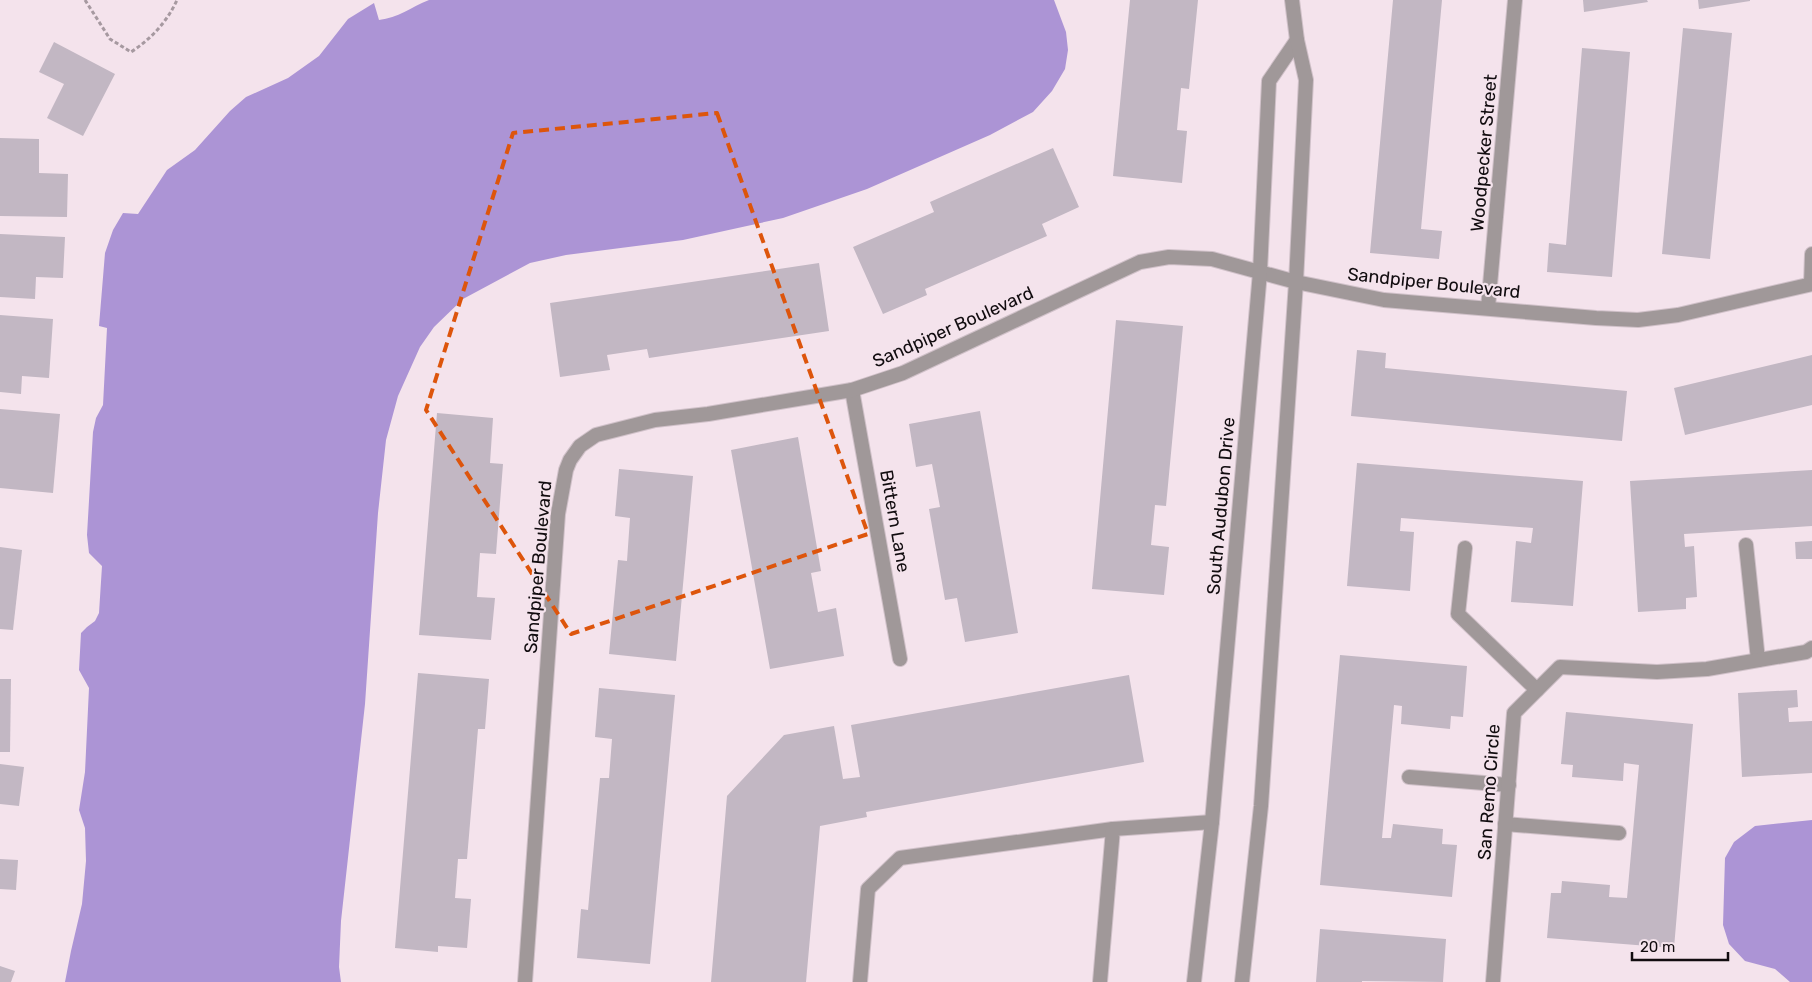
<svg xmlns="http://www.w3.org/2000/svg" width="1812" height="982" viewBox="0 0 1812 982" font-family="Rubik,sans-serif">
<rect width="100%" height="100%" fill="#f4e3ec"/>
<g fill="#ac94d5">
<path d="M429,0H1054L1066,32L1068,50L1065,69L1052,91L1033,112L990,135L867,189L783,218L683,240L566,255L530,263L463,299L434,327L420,347L398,396L386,440L378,513L365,704L341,921L339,967L341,982H65L71,951L82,904L86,861L85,828L79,810L85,772L89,688L79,670L81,633L87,627L95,621L99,613L102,566L89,553L87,535L93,432L96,418L103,405L107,328L99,326L105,253L113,230L123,213L138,214L167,170L195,150L230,111L246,97L288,78L319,56L348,19L374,3L379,20C398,18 411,7 429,0Z"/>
<polygon points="1812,820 1812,982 1790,982 1775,969 1745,961 1729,944 1723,925 1725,858 1734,842 1755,826"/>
</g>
<g fill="#c2b7c3">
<polygon points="1130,0 1198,0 1189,89 1181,88 1177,130 1187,131 1182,183 1113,176"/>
<polygon points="1393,0 1442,0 1421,229 1442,231 1439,259 1370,253"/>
<polygon points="1583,0 1647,0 1648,2 1584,12"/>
<polygon points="1698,0 1750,0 1750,1 1699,9"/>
<polygon points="1683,28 1732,33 1710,259 1662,254"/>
<polygon points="54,42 115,74 83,136 47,118 64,84 39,72"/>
<polygon points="1582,48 1630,52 1612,277 1547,272 1549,243 1566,245"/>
<polygon points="0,138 39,139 39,173 68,174 67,217 0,216"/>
<polygon points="1053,148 1079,207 1042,224 1047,236 925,289 927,295 883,314 853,247 934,212 930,202"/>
<polygon points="0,234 65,237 63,278 36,277 35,299 0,297"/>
<polygon points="819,263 829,331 649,358 647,349 607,355 610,370 560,377 550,303"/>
<polygon points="0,315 53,319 49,378 22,376 21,394 0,392"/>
<polygon points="1116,320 1183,326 1166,506 1155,505 1151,545 1169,547 1164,595 1092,589"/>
<polygon points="1357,350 1386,353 1385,368 1627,391 1622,441 1351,416"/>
<polygon points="1812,355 1812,405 1685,435 1674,388"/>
<polygon points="0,409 60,414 53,493 0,488"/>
<polygon points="980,411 1018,633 965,642 957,598 945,600 929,509 940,507 932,464 916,467 909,424"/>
<polygon points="437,413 493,418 490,463 503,464 496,554 480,553 477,597 495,598 491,640 419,635"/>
<polygon points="798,437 821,571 811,573 818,612 836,608 844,656 770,669 731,450"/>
<polygon points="1357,463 1583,481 1573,606 1511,602 1516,541 1531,543 1533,528 1401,518 1400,531 1414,532 1410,591 1347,586"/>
<polygon points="619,469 693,476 676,661 609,654 618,560 627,561 630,518 615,516"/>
<polygon points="1812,470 1812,526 1684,534 1685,547 1694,546 1697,597 1686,598 1686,609 1638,612 1630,481"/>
<polygon points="1812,541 1812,559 1796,559 1795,542"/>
<polygon points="0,547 22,550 13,630 0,629"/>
<polygon points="1340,655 1467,666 1463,717 1451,716 1450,729 1401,724 1402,706 1394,705 1382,838 1391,838 1393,824 1443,829 1442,844 1457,845 1452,897 1320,885"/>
<polygon points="418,673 489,679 485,729 478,729 467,859 458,859 455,898 471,899 467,948 438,946 438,952 395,948"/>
<polygon points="1129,675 1144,762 866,812 867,817 820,826 806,982 711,982 727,796 784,735 834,726 843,779 860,777 851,725"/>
<polygon points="0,679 11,679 10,752 0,752"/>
<polygon points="599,688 675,695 650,964 577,958 581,909 588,910 600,778 609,778 612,739 595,737"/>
<polygon points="1797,690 1798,707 1788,708 1789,722 1812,721 1812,773 1742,777 1738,693"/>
<polygon points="1566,712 1693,724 1674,948 1547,938 1551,893 1561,893 1562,881 1610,885 1609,897 1627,898 1639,765 1624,763 1623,781 1572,777 1573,765 1561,764"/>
<polygon points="0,764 24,767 19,806 0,804"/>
<polygon points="0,859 18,860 16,890 0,889"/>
<polygon points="1320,929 1446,939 1443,982 1362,981 1362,982 1316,982"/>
<polygon points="0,966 15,971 11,982 0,982"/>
</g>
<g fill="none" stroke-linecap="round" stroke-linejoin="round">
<defs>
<g id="service">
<polyline points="1746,545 1758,660"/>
<polyline points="1465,548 1458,614 1537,690"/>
<polyline points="1409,777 1509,785"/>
<polyline points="1505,824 1619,833"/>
<polyline points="860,982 868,889 900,858 1113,829"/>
<polyline points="1100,982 1113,829 1212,822"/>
</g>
<g id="minor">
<polyline points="1811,284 1812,254"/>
<polyline points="1488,308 1515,0"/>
<polyline points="852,390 900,659"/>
<polyline points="525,982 558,514 566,470 570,460 580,446 596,435 655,420 708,414 852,390 903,373 1140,262 1169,257 1212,259 1296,282 1384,300 1596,318 1638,320 1678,315 1812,284"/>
<polyline points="1194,982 1212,822 1260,272 1269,81 1297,40"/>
<polyline points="1242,982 1261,806 1296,282 1306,80 1297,40 1292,0"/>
<polyline points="1493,982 1514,713 1560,667 1657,672 1707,669 1806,652 1812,648"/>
</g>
</defs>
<use href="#service" stroke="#d0c1c9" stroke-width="16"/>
<use href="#minor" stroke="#d0c1c9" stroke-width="16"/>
<path stroke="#a699a0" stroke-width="3" stroke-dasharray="4 2.5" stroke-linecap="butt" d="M85,0L110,39L131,52C151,39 167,22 177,0"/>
<use href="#service" stroke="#a09899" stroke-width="14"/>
<use href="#minor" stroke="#a09899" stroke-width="14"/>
</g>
<path fill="none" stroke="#dd550c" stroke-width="4" stroke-dasharray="10 6" stroke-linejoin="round" d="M717,113L868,534L571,634L426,410L513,133Z"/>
<g text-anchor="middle" stroke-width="4.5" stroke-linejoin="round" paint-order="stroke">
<g font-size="18" fill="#110c0f" stroke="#f4e3ec">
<text transform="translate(1484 153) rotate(-85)" y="6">Woodpecker Street</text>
<text transform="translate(1434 283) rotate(6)" y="6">Sandpiper Boulevard</text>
<text transform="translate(953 327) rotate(-24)" y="6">Sandpiper Boulevard</text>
<text transform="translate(1221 506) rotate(-85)" y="6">South Audubon Drive</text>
<text transform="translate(895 521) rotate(80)" y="6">Bittern Lane</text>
<text transform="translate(538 567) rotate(-85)" y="6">Sandpiper Boulevard</text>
<text transform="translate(1489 792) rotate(-86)" y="6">San Remo Circle</text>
</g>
</g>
<path d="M1632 952v8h96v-8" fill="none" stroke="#110c0f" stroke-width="2.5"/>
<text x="1640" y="952" font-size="15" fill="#110c0f" stroke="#f4e3ec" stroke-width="4" paint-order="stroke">20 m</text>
</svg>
